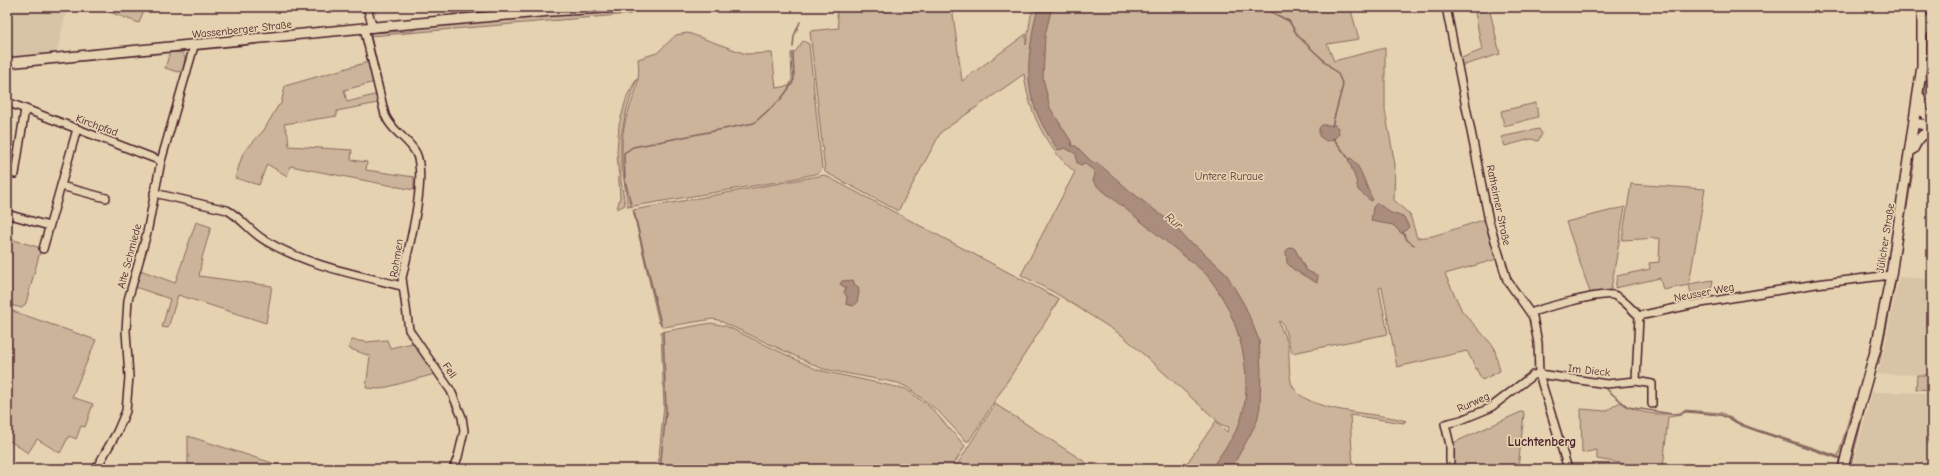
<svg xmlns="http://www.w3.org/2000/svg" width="1939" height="476" viewBox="0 0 1939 476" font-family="'Comic Neue',sans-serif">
<rect width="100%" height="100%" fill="#e4d2b0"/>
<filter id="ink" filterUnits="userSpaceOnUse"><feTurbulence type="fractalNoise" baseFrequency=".025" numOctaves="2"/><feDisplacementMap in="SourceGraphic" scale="8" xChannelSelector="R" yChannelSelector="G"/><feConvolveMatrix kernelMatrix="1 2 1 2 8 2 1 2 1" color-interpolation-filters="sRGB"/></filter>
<g filter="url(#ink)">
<g fill="#d7c3a5">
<polygon points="7,7 67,7 57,52 7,57"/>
<polygon points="1899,277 1932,279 1932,375 1875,374 1881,364"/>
<polygon points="1872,392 1932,393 1932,469 1852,469"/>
</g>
<g fill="#cbb49a" stroke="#8a6a62">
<polygon points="96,7 145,7 139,23"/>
<polygon points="454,7 562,7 452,16"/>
<path d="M952,7L962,81L1026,34V45L1031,15L1035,7H1350L1359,39L1327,44L1334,61L1385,48V110L1395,165L1394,200L1410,215L1417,238L1433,236L1486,219L1497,259L1445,274L1462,311L1494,347L1500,371L1482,380L1467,351L1397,367L1382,287L1379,288L1388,334L1292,353L1283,324L1280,321L1279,322C1281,330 1286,337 1288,345C1290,357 1288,373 1292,385C1305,414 1380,412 1406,421H1404V423L1350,415L1353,469H1183L1216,421L1227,432L1229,427L1222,425L1123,336L1057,294L1021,275L1075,172C1046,149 1028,110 1024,74L941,132L898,211L825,172L810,31L839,28L836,8Z"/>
<polygon points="1474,7 1489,7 1500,54 1461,66 1459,59 1482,50"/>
<polygon points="629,11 631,14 371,36 391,124 368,37 371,33 411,31 423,27 531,17"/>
<polygon points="1932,21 1932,43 1929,54 1924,106 1927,54"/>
<path d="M688,33L746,54L772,53L776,88L789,86L792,80L791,53L795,52L803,41L809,44L822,168L819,173L788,180L628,207C624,182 620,158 623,133C627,104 642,91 638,59L657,53L676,35Z"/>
<polygon points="170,52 183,53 185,58 183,72 179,71 178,72 165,68"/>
<polygon points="368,62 375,82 344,90 347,102 378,94 378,103 337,111 337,116 284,124 288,135 289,146 352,150 351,160 367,162 366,170 414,177 414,190 290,166 287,176 267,164 259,185 235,178 243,153 264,130 278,106 281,104 285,86"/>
<polygon points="637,78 626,112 621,136 621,181 625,205 617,209 620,197 617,151 619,125 627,96"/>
<polygon points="1536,103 1538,117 1504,126 1501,111"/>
<polygon points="1539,129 1542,134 1538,141 1531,139 1505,146 1501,137"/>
<polygon points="1912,164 1914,165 1898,261 1897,255"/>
<polygon points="824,175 1059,299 1046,321 969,441 966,441 938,411 907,387 898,383 823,369 718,320 713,319 664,327 659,323 633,210"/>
<polygon points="1631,184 1705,189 1689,284 1713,280 1709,300 1693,302 1689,285 1663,290 1660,278 1615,288 1617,276 1650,269 1649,263 1659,262 1660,238 1622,240"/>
<polygon points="1625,207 1611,289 1607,292 1591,295 1566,222"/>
<polygon points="196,222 211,227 202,258 199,276 272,286 266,323 178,295 168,328 162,327 170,299 135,287 140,270 175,283"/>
<polygon points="7,238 41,248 26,303 22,308 7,304"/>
<polygon points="1896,280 1879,364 1875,367 1894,282"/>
<polygon points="7,309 96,340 72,397 93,404 85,427 81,426 76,439 69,436 60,453 37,439 28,453 7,439"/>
<polygon points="711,323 726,326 818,370 906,389 931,408 965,446 951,469 680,469 658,466 664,406 661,332"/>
<polygon points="352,340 367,342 387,340 390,348 413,343 435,374 380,389 366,388 370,356 348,348"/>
<polygon points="1917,375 1932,375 1932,390 1916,389"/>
<polygon points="1868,395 1850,469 1846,469 1862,410"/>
<path d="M1620,402C1642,415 1655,415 1680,413L1684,410L1722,413L1743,425L1838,456L1854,402L1858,403L1841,469H1838L1839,459L1742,426L1721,415L1685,412L1681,415L1668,417L1663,469H1654L1597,459V450L1582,453L1581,409L1606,411Z"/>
<polygon points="995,404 1096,469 955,468"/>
<polygon points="1523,411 1524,414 1518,468 1526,469 1448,469 1451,461 1451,444"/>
<polygon points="188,436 291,469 188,469"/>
</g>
<g fill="#aa8d7d" stroke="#84615c">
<path d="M1039,7H1052L1045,35L1043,78L1050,108L1071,141L1072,146H1076L1092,162L1098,163L1130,191L1173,224L1188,241L1195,245L1225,272L1245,306L1259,340L1261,371L1260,407L1257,421L1250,435L1231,469H1211C1221,453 1235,437 1241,419C1256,371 1236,308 1204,272L1097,186L1093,181L1095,175L1093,170L1084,163L1081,165L1077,163L1076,154L1065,148L1058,150C1033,114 1024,87 1031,43C1033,30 1034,19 1039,7Z"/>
<polygon points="1322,125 1335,125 1338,128 1339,134 1333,140 1326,141 1319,136 1319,128"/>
<path d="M1351,158C1363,169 1365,186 1373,200L1371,201L1358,190L1356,180L1348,159Z"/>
<polygon points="1377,203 1391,213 1404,217 1409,227 1402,234 1393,225 1371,221 1373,207"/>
<polygon points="1292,247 1295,249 1306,270 1318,276 1317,283 1294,270 1287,263 1286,251 1289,248"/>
<polygon points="853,280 855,286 858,287 859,292 857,303 853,306 846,304 847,297 844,292 846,288 840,284 842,281"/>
</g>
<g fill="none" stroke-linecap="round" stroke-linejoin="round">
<g stroke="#84615c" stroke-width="1.5">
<polyline points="1266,7 1267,10 1289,21 1298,36 1338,74 1343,85 1332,126"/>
<polyline points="793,47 794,36 800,22"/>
<polyline points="1333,138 1349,159"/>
<polyline points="631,205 625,180 624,153 633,147 754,123 781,99 792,84 794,79 793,54"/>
<polyline points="634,212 661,324"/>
<polyline points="1403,232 1407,240 1414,245"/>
<polyline points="1605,388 1628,407 1678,415 1687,411 1721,415 1755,430 1840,458"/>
<polyline points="1247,465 1265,469"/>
<polyline points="660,469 666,411 663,332"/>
</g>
<defs>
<g id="minor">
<polyline points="367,7 373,28"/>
<polyline points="1446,7 1489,221 1507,280 1533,317 1538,343 1539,374 1568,469"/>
<path d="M364,28L385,115C392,132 408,138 416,153C428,178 408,250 402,278L409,330L451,391L462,417L464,431L458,457L453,469"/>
<polyline points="7,102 161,161"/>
<polyline points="15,174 25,109"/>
<polyline points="61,186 106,198"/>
<path d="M154,193L227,210C242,218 251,233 266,241C309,266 354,274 402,286"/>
<polyline points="7,214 49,226"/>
<polyline points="43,249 77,129"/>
<path d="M1531,313C1542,308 1602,292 1613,295C1622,297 1632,310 1639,316"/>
<polyline points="1639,316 1695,304 1816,284 1891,275"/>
<polyline points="1636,381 1652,384 1652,404"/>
<polyline points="1450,461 1450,445 1445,424 1461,420 1490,408 1533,375 1539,374 1607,384 1636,381 1639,316"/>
<polyline points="96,469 117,432 126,411 129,377 126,331 128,300 147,233 161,161 194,46"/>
</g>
<g id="major">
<polyline points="1923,32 1932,17"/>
<polyline points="7,63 364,28 551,11 623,7"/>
<polyline points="1920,97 1923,112 1932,121"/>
<polyline points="1914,123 1932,126"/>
<path d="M1913,149C1918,139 1922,134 1932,130"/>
<polyline points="1843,469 1849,444 1876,348 1891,275 1922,66 1922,7"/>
</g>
</defs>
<use href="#minor" stroke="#4a1f2b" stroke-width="10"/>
<use href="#major" stroke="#4a1f2b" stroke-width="12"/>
<use href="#minor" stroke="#e4d2b0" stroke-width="7"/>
<use href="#major" stroke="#e4d2b0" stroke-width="9"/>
</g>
</g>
<g text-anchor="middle" stroke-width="3.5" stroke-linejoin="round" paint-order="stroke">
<g font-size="11" fill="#4a1f2b" stroke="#e4d2b0">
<text transform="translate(242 29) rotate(-6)" y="4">Wassenberger Straße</text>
<text transform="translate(97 125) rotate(20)" y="4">Kirchpfad</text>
<text transform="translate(1499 205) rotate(78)" y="4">Ratheimer Straße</text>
<text transform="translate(1885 238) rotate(-81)" y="4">Jülicher Straße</text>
<text transform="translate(129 256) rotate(-75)" y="4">Alte Schmiede</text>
<text transform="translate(396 258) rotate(-81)" y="4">Rohmen</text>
<text transform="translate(1704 292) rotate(-11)" y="4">Neusser Weg</text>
<text transform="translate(450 370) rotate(56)" y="4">Fell</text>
<text transform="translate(1589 370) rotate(6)" y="4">Im Dieck</text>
<text transform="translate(1473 402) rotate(-24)" y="4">Rurweg</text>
</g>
<g font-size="11" fill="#5d353c" stroke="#e4d2b0">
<text x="1229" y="180">Untere Ruraue</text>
</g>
<g font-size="12" font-style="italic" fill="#5d353b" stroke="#e4d2b0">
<text transform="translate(1174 221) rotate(41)" y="4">Rur</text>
</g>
<g font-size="13" font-weight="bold" fill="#4a1f2b" stroke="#e4d2b0">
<text x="1542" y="446">Luchtenberg</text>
</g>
</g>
<rect width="1939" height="476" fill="none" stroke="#e4d2b0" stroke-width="24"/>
<rect x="12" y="12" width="1915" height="452" fill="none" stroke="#4a1f2b" stroke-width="1.5" filter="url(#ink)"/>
</svg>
